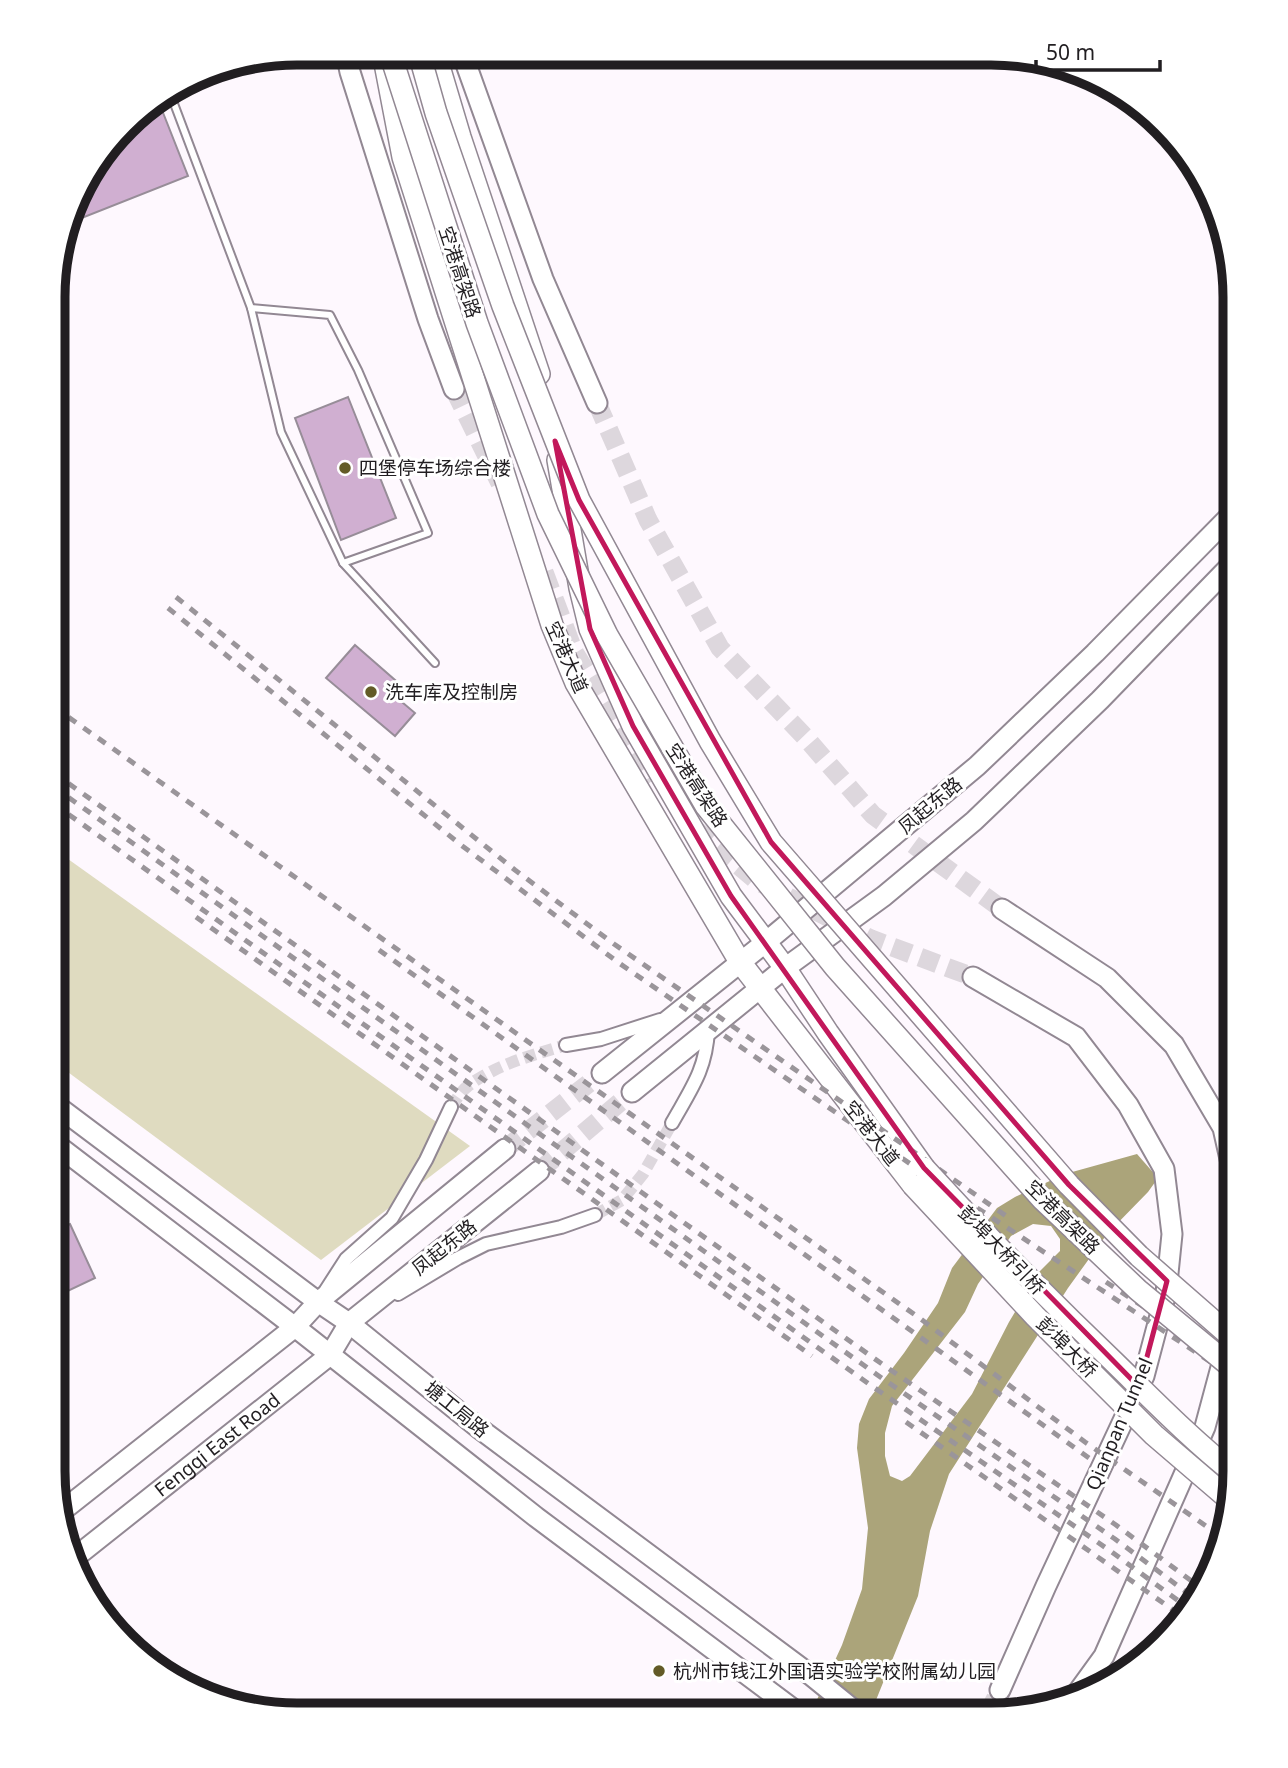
<svg xmlns="http://www.w3.org/2000/svg" width="1288" height="1768" viewBox="0 0 1288 1768" font-family="'Noto Sans','Noto Sans SC',sans-serif">
<rect width="100%" height="100%" fill="#fef8fe"/>
<polygon fill="#dfdbc0" points="54,849 470,1146 321,1260 53,1061"/>
<path fill="#aba47a" fill-rule="evenodd" d="M1137,1154L1158,1178L1148,1192L1107,1234L1068,1288L949,1474L930,1531L918,1596L870,1715H810L842,1645L862,1589L868,1528L857,1448L859,1424L869,1399L904,1353L938,1303L952,1268L997,1208L1015,1197L1065,1174ZM1033,1224L1051,1226L1060,1239V1251L1039,1272L1009,1322L972,1394L910,1476L902,1481L890,1476L885,1456V1433L892,1406L965,1312L978,1284L1011,1236Z"/>
<g fill="#d0afd1" stroke="#978d98" stroke-width="2">
<polygon points="158,100 188,176 69,223 85,175 136,113"/>
<polygon points="348,397 396,518 341,540 295,418"/>
<polygon points="355,645 403,687 396,697 415,713 395,736 326,678"/>
<polygon points="70,1224 95,1278 53,1298 53,1232"/>
</g>
<g fill="none" stroke-linecap="round" stroke-linejoin="round">
<g stroke="#ddd7dd" stroke-width="12" stroke-dasharray="12 6" stroke-linecap="butt">
<path d="M451,1107C456,1100 461,1091 468,1086C497,1064 533,1055 566,1045"/>
<polyline points="595,1215 622,1200 643,1174 672,1123"/>
</g>
<g stroke="#ddd7dd" stroke-width="19" stroke-dasharray="19 10" stroke-linecap="butt">
<polyline points="454,389 500,483"/>
<polyline points="597,403 648,520 720,648 805,737 873,815 1002,909"/>
<polyline points="544,572 574,652 654,780"/>
<polyline points="695,829 757,881 871,939 973,977"/>
<polyline points="505,1149 602,1073"/>
<polyline points="539,1171 632,1092"/>
<polyline points="987,1715 1000,1690"/>
</g>
<defs>
<g id="service">
<polyline points="170,93 251,308 281,432 343,563 435,663"/>
<polyline points="251,308 330,315 358,370 428,533 343,563"/>
</g>
<g id="minor">
<polyline points="566,1045 601,1039 660,1020"/>
<path d="M672,1123C691,1089 706,1070 708,1030"/>
<polyline points="326,1290 346,1259 392,1218 426,1160 451,1107"/>
<polyline points="398,1294 458,1258 486,1244 561,1227 595,1215"/>
</g>
<g id="secondary">
<polyline points="346,53 350,72 428,319 454,389"/>
<polyline points="462,53 543,279 597,403"/>
<polyline points="1002,909 1107,978 1174,1045 1223,1128 1235,1181"/>
<polyline points="973,977 1076,1037 1128,1105 1164,1169 1172,1234 1166,1293 1144,1376 1046,1586 1000,1690"/>
<polyline points="602,1073 766,942 977,766 1095,653 1235,511"/>
<polyline points="632,1092 785,968 884,896 974,821 1100,700 1235,561"/>
<polyline points="53,1103 318,1302 349,1323 480,1429 812,1676 860,1715"/>
<polyline points="53,1142 295,1327 536,1517 801,1715"/>
<polyline points="62,1511 295,1327 318,1302 505,1149"/>
<path id="s1" d="M73,1559L330,1355L349,1323L539,1171"/>
<polyline points="1075,1696 1104,1656 1205,1427 1227,1345 1235,1296"/>
</g>
<g id="primary">
<polyline points="435,53 460,137 539,374"/>
<polyline points="384,58 403,157 552,625 576,683 740,962 913,1185"/>
<polyline points="558,460 580,588 590,629 633,726 731,896 785,968 828,1033 924,1168"/>
</g>
</defs>
<use href="#service" stroke="#928893" stroke-width="10"/>
<use href="#minor" stroke="#928893" stroke-width="16"/>
<use href="#secondary" stroke="#928893" stroke-width="23"/>
<use href="#primary" stroke="#928893" stroke-width="24"/>
<use href="#service" stroke="#fff" stroke-width="6"/>
<use href="#minor" stroke="#fff" stroke-width="12"/>
<use href="#secondary" stroke="#fff" stroke-width="19"/>
<use href="#primary" stroke="#fff" stroke-width="21"/>
<g stroke="#9a959a" stroke-width="5" stroke-dasharray="9 9" stroke-linecap="butt">
<polyline points="176,597 515,870 614,944 1012,1220"/>
<polyline points="168,608 461,845 619,963 912,1165 1235,1378"/>
<polyline points="54,707 918,1317 1085,1442 1219,1535"/>
<polyline points="54,773 882,1364 1116,1525 1201,1588"/>
<polyline points="54,787 876,1374 1115,1539 1197,1600"/>
<polyline points="54,804 869,1384 1109,1550 1191,1610"/>
<polyline points="196,917 812,1356"/>
<polyline points="379,950 1096,1463"/>
<polyline points="1106,1282 1185,1334"/>
<polyline points="906,1422 1183,1617"/>
</g>
<defs>
<g id="primary-bridge">
<path d="M924,1168C985,1235 1048,1299 1114,1362C1153,1400 1192,1440 1235,1474"/>
<polyline points="913,1185 1035,1316 1154,1435 1231,1501"/>
</g>
<g id="trunk-bridge">
<polyline points="390,53 477,323 548,514 607,635 706,806 835,967 1043,1200 1138,1290 1235,1370"/>
<polyline points="419,53 436,113 503,306 579,500 710,741 771,842 1069,1185 1139,1256 1235,1340"/>
</g>
</defs>
<use href="#primary-bridge" stroke="#928893" stroke-width="24" stroke-linecap="butt"/>
<use href="#trunk-bridge" stroke="#928893" stroke-width="24" stroke-linecap="butt"/>
<use href="#primary-bridge" stroke="#fff" stroke-width="21"/>
<use href="#trunk-bridge" stroke="#fff" stroke-width="21"/>
</g>
<path fill="none" stroke="#c2185b" stroke-width="5" stroke-linejoin="round" d="M555,441L579,500L771,842L1069,1185L1167,1281L1139,1387L924,1168L731,896L633,726L590,629Z"/>
<g fill="#635b27" stroke="#fff" stroke-width="2.5">
<circle cx="345" cy="468" r="7"/>
<circle cx="371" cy="692" r="7"/>
<circle cx="659" cy="1671" r="7"/>
</g>
<g text-anchor="middle" stroke-width="6" stroke-linejoin="round" paint-order="stroke">
<g font-size="19" fill="#211e21" stroke="#fff">
<text transform="translate(460 272) rotate(72)" y="7">空港高架路</text>
<text transform="translate(567 657) rotate(66)" y="7">空港大道</text>
<text transform="translate(697 785) rotate(57)" y="7">空港高架路</text>
<text transform="translate(930 805) rotate(-40)" y="7">凤起东路</text>
<text transform="translate(872 1133) rotate(52)" y="7">空港大道</text>
<text transform="translate(1063 1217) rotate(45)" y="7">空港高架路</text>
<text transform="translate(444 1247) rotate(-39)" y="7">凤起东路</text>
<text transform="translate(1002 1250) rotate(46)" y="7">彭埠大桥引桥</text>
<text transform="translate(1067 1347) rotate(45)" y="7">彭埠大桥</text>
<text transform="translate(457 1409) rotate(39)" y="7">塘工局路</text>
<text transform="translate(1119 1424) rotate(-67)" y="7">Qianpan Tunnel</text>
<text dy="7" stroke="none"><textPath href="#s1" startOffset="184">Fengqi East Road</textPath></text>
</g>
<g font-size="19" fill="#211e21" stroke="#fff" text-anchor="start">
<text x="359" y="475">四堡停车场综合楼</text>
<text x="385" y="699">洗车库及控制房</text>
<text x="673" y="1678">杭州市钱江外国语实验学校附属幼儿园</text>
</g>
</g>
<path d="M0 0H1288V1768H0ZM297 65H991A232 232 0 0 1 1223 297V1471A232 232 0 0 1 991 1703H297A232 232 0 0 1 65 1471V297A232 232 0 0 1 297 65Z" fill="#fff" fill-rule="evenodd"/>
<path fill="none" stroke="#211e21" stroke-width="9" d="M297 65H991A232 232 0 0 1 1223 297V1471A232 232 0 0 1 991 1703H297A232 232 0 0 1 65 1471V297A232 232 0 0 1 297 65Z"/>
<path d="M1036 60v10h124v-10" fill="none" stroke="#211e21" stroke-width="3.5"/>
<text x="1046" y="60" font-size="21" fill="#211e21" stroke="#ffffff" stroke-width="5" paint-order="stroke">50 m</text>
</svg>
